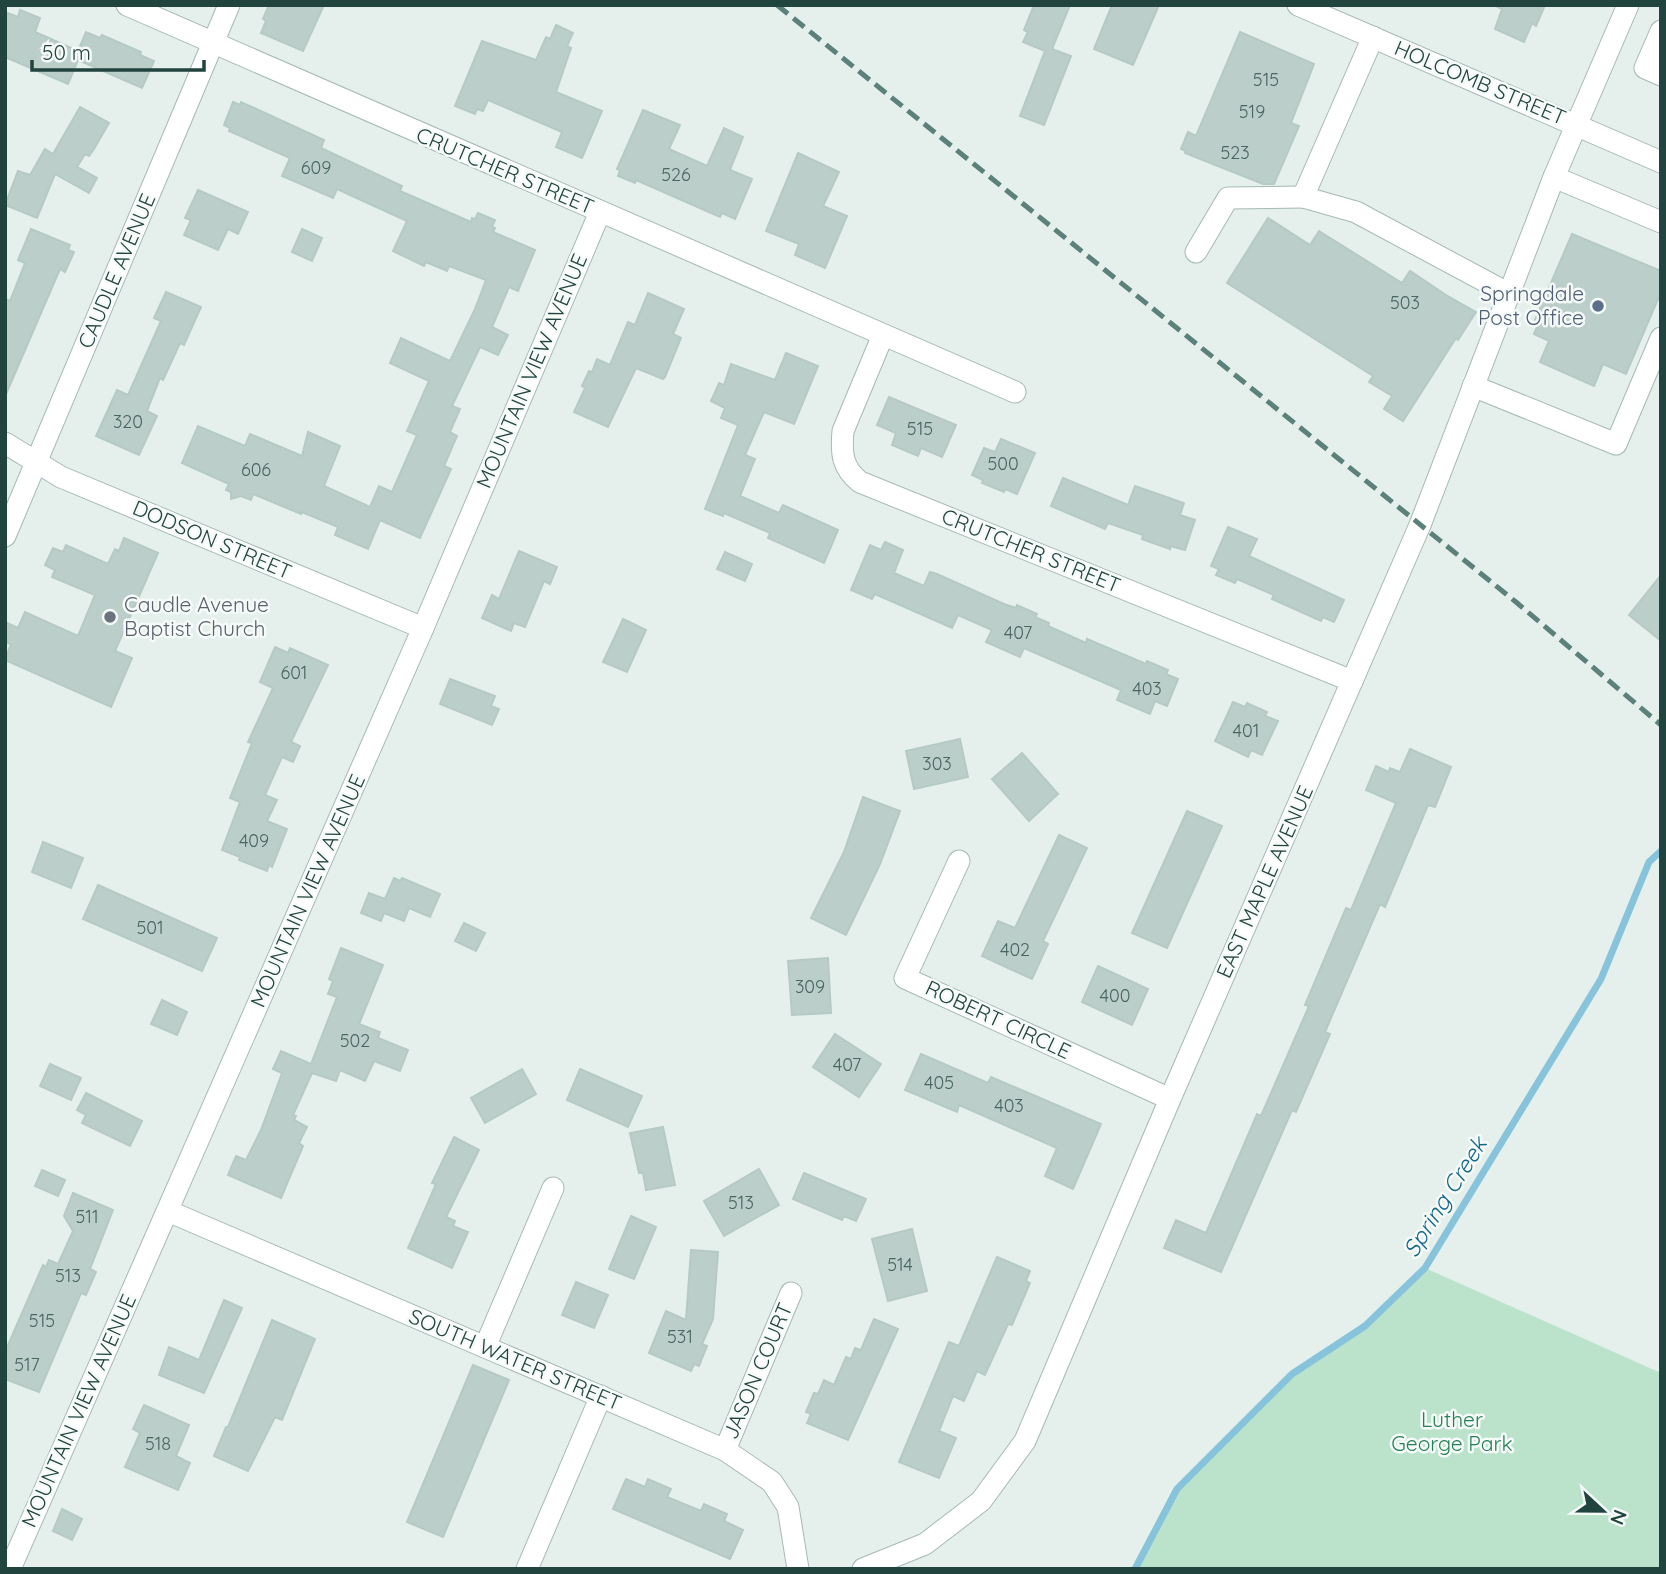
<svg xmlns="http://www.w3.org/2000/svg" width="1666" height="1574" viewBox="0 0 1666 1574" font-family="Quicksand,sans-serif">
<rect width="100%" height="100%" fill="#e5f0ec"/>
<polygon fill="#bbe3cb" points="1425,1268 1661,1373 1661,1569 1135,1569 1177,1489 1292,1374 1365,1326"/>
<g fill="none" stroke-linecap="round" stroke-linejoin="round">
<polyline stroke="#87c3db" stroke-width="7" points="1135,1569 1177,1489 1292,1374 1365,1326 1425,1268 1601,979 1649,862 1661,851"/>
</g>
<g fill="#bccec9" stroke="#b6cac5" stroke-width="2">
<polygon points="269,5 324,5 303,51 261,33 266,21 263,19"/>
<polygon points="1034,5 1070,5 1052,49 1071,56 1044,125 1020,116 1045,51 1023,42 1028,32 1024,30"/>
<polygon points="1112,5 1159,5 1133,65 1094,49"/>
<polygon points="1494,5 1545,5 1536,26 1532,23 1524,42 1495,29 1502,9"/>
<polygon points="20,10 40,18 35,32 78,51 86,32 100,38 102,35 141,52 140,55 154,61 142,88 78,60 68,84 5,57 5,12 18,17"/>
<polygon points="556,25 573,33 567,46 571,48 556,92 602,111 582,158 556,147 562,132 488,100 483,111 477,109 475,114 455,106 482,41 536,60 546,37 550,39"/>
<polygon points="1240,32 1314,64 1291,123 1299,126 1274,184 1263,184 1185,153 1186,151 1181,149 1188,132 1196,136"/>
<polygon points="233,102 240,105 241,102 324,140 321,148 402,186 400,191 471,222 472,218 475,219 478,213 495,220 492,227 495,228 493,232 535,250 518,291 509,287 492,327 508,335 498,355 480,347 452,406 460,409 450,432 457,436 444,466 451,469 420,538 380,520 368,549 335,535 338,527 302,512 301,514 253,494 251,500 241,496 231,499 231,492 226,490 229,484 182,463 198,426 245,446 250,434 302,456 308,432 340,446 324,486 370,507 379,486 392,492 417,435 407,431 429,381 390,363 401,338 450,361 475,309 486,280 449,266 447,271 426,262 424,266 393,251 407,221 337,189 333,198 282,176 290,158 229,131 230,128 224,125"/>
<polygon points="80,107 109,123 94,149 89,156 85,154 77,167 97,178 89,193 55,174 37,218 5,205 18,171 30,175 45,149 53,154"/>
<polygon points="643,110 680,125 669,149 707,166 724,128 743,137 730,170 752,179 735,219 722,213 720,217 636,180 635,183 618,176 620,170 617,169"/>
<polygon points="798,153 839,172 823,206 847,216 825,268 795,255 799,244 766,231"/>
<polygon points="198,190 248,212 238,234 228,229 218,250 184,235 191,220 185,218"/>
<polygon points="1268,218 1310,245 1319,231 1402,283 1410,271 1446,295 1476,312 1458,340 1456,338 1403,421 1384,409 1392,396 1369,382 1373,376 1227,283"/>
<polygon points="31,229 70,245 68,250 74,252 65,272 60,269 6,394 5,299 10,301 25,263 18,260"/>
<polygon points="302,229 322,238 312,261 292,252"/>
<polygon points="1572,234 1661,271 1661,292 1626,374 1603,364 1594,386 1540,362 1549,341 1534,334 1539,322 1535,320"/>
<polygon points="166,292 201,307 184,345 180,343 163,380 160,378 147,411 157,416 139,455 96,436 117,390 128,395 161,321 154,318"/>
<polygon points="648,293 684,309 673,334 681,338 665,377 663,379 636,368 608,427 574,412 585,388 582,386 589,371 592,372 597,359 610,365 628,322 635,325"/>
<polygon points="786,353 818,366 794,424 764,412 745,455 755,459 740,496 779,513 783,505 838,530 824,563 768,538 770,533 724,513 723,516 705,509 738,425 721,418 725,408 711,401 719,383 724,385 731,364 775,380"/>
<polygon points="889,397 956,425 942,457 921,448 918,456 892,445 896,433 877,425"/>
<polygon points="1001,439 1035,453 1017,494 1005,489 1004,492 982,483 983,480 972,475 984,448 995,452"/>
<polygon points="1063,478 1128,505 1135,486 1184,503 1180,515 1195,520 1185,550 1170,546 1170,549 1142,539 1143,535 1108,523 1105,529 1051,506"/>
<polygon points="1228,527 1257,539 1249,556 1344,600 1334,622 1323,617 1321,621 1272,599 1274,595 1237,579 1235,583 1216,575 1219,569 1211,566"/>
<polygon points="124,538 158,553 115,651 132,658 111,707 5,660 11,644 5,642 5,622 18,628 25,612 78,636 95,595 52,577 55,570 45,565 53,548 63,552 66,545 108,564 115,549 119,551"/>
<polygon points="885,542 903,550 894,573 924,586 930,572 937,574 1004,604 1016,608 1017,605 1037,614 1035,617 1049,623 1048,626 1086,643 1087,639 1146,664 1147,661 1168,670 1166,674 1178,679 1167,706 1155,701 1150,714 1117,700 1121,690 1024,648 1020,657 986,642 992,630 958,615 952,628 875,594 872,599 851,590 870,545 881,550"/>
<polygon points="519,551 557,567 550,584 544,581 525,627 514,623 511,631 482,618 492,595 499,599"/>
<polygon points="725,552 752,564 745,581 717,569"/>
<polygon points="1661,575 1661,641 1629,615"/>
<polygon points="623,619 646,630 627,672 603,662"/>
<polygon points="275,647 288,653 290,648 328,665 291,742 300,746 293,762 282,757 265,795 277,800 267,821 287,829 272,867 269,865 267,871 239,860 240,857 222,850 240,802 230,798 252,743 248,742 273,688 260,682"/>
<polygon points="450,679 495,696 491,706 499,709 492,725 440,704"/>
<polygon points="1233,702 1245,707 1247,703 1267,712 1265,716 1278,721 1262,755 1251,750 1248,757 1215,741"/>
<polygon points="960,739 968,777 914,789 906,751"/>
<polygon points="1410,749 1451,767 1435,807 1428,805 1385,907 1380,904 1325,1032 1330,1034 1296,1112 1292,1110 1221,1272 1164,1248 1176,1220 1206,1233 1257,1114 1261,1116 1309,1006 1305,1005 1346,908 1351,910 1396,803 1366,790 1376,766 1389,772 1390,768 1400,772"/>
<polygon points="1022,753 1058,794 1029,821 992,779"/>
<polygon points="863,797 900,811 880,864 846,935 811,918 844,852"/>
<polygon points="1187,811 1222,826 1167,948 1132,933"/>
<polygon points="1059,835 1087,848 1043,941 1048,944 1032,979 982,956 998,921 1015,928"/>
<polygon points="43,842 83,858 71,888 32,872"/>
<polygon points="394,878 400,881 402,878 440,894 430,917 409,908 404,921 384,913 381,921 361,913 369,893 385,899"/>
<polygon points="98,885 217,938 202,971 83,919"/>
<polygon points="464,923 485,933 476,951 455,941"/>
<polygon points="341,948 383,965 359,1024 380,1032 378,1038 408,1050 400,1071 374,1061 365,1081 340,1070 336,1081 312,1073 293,1115 296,1116 294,1120 307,1127 299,1143 303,1146 281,1198 228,1175 236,1156 246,1160 261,1130 282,1073 273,1069 281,1051 311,1064 337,997 328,994 333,981 329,979"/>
<polygon points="828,958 831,1013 792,1015 788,961"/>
<polygon points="1098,966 1148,989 1132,1025 1082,1002"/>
<polygon points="162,1000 187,1012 177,1035 151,1024"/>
<polygon points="835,1034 881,1064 859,1097 813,1067"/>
<polygon points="921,1054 988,1083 991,1077 1101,1124 1073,1189 1045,1176 1057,1148 959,1105 957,1112 905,1090"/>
<polygon points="50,1064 81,1078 71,1100 40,1086"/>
<polygon points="522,1069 536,1094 485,1123 471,1098"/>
<polygon points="580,1069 642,1096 628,1127 567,1100"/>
<polygon points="86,1093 142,1121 130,1146 82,1123 86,1115 77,1110"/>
<polygon points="663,1127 675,1185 646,1190 643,1173 639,1173 630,1133"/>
<polygon points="454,1137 479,1150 446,1217 455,1221 453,1226 468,1232 452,1268 408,1248 436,1184 432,1183"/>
<polygon points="759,1169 779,1205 724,1236 704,1201"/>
<polygon points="42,1170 65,1180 58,1196 35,1186"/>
<polygon points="804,1173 866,1199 856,1221 844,1216 842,1220 793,1199"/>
<polygon points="73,1193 113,1210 90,1269 96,1272 86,1295 81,1293 39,1392 5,1379 5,1352 43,1265 46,1267 49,1260 58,1264 73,1231 64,1216"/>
<polygon points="631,1216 656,1227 634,1279 609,1269"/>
<polygon points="912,1229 927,1291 888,1301 872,1239"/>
<polygon points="691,1250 718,1252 713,1319 702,1344 707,1346 699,1366 694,1364 691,1371 649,1353 666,1311 686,1320"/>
<polygon points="997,1257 1030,1271 1026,1281 1030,1283 1012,1325 1008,1324 985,1375 977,1371 964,1401 953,1396 939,1431 956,1438 939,1478 899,1462 949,1342 959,1346"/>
<polygon points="576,1282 608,1295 594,1328 562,1315"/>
<polygon points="224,1300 242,1308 204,1393 159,1375 169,1347 199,1360"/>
<polygon points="874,1319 898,1329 848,1440 807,1423 811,1414 806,1412 814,1393 818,1394 824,1380 834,1385 846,1357 851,1359 855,1348 861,1350"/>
<polygon points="272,1320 315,1339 282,1420 275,1417 248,1471 214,1456 226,1427 228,1427"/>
<polygon points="473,1365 509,1380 443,1537 407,1522"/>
<polygon points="144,1405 189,1425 176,1456 190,1463 178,1490 125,1467 140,1433 133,1429"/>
<polygon points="626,1479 645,1487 648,1479 671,1489 667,1497 701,1511 704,1504 727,1514 724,1521 743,1530 730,1559 613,1509"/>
<polygon points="62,1509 82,1519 72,1540 53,1531"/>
</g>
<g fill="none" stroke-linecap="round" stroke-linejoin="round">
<defs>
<g id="minor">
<polyline points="127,5 1015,392"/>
<polyline points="1298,5 1661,162"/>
<polyline points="1661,31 1645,68 1661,75"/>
<polyline points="1373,37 1303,197 1356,212 1509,294"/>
<polyline points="1554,177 1661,222"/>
<polyline points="1196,252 1228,198 1303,197"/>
<path d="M883,335L843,431C841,453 842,468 860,482L1352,681"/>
<polyline points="1473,386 1616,444 1661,338"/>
<polyline points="5,443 61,477 423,628"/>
<polyline points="5,536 229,5"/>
<polyline points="959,861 905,978 1170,1099"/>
<polyline points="168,1211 725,1450 772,1482 788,1507 798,1569"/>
<polyline points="485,1347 553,1188"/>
<polyline points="725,1450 791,1293"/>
<polyline points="10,1569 423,628 600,212"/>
<polyline points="527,1569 601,1396"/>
<polyline points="863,1569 925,1544 981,1501 1025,1441 1170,1099 1420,525 1554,177 1628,5"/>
</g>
</defs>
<use href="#minor" stroke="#a6b9b5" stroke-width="23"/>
<use href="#minor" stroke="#fff" stroke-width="21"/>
<polyline stroke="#5c807a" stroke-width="5" stroke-dasharray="14 7" stroke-linecap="butt" points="777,5 1516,602 1661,725"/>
</g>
<circle fill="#5c6f8a" stroke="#f6fbf9" stroke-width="2.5" cx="1598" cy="306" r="7"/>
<circle fill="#6b7280" stroke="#f6fbf9" stroke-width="2.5" cx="110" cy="617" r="7"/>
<g text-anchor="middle" stroke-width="5" stroke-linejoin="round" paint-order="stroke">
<g font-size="18" fill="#486662">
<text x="1266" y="86">515</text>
<text x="1252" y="118">519</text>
<text x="1235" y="159">523</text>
<text x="316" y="174">609</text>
<text x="676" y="181">526</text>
<text x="1405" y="309">503</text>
<text x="128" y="428">320</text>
<text x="920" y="435">515</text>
<text x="1003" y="470">500</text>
<text x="256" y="476">606</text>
<text x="1018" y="639">407</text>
<text x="294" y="679">601</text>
<text x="1147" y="695">403</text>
<text x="1246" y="737">401</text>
<text x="937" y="770">303</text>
<text x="254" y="847">409</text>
<text x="150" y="934">501</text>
<text x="1015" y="956">402</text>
<text x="810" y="993">309</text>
<text x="1115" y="1002">400</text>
<text x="355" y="1047">502</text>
<text x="847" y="1071">407</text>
<text x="939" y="1089">405</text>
<text x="1009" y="1112">403</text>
<text x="741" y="1209">513</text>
<text x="87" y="1223">511</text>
<text x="900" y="1271">514</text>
<text x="68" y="1282">513</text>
<text x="42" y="1327">515</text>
<text x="680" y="1343">531</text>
<text x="27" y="1371">517</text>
<text x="158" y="1450">518</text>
</g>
<g font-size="21" fill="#21443f" stroke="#f6fbf9">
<text transform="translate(1480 83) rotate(23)" y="7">HOLCOMB STREET</text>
<text transform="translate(505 171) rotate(23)" y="7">CRUTCHER STREET</text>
<text transform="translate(117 271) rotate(-67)" y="7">CAUDLE AVENUE</text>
<text transform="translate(532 371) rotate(-67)" y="7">MOUNTAIN VIEW AVENUE</text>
<text transform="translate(212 540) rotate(23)" y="7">DODSON STREET</text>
<text transform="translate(1031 551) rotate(22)" y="7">CRUTCHER STREET</text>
<text transform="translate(1265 882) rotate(-66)" y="7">EAST MAPLE AVENUE</text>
<text transform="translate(308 891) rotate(-66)" y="7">MOUNTAIN VIEW AVENUE</text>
<text transform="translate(998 1020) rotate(25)" y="7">ROBERT CIRCLE</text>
<text transform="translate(515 1360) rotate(23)" y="7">SOUTH WATER STREET</text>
<text transform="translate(758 1371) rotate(-67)" y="7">JASON COURT</text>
<text transform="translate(79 1411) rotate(-66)" y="7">MOUNTAIN VIEW AVENUE</text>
</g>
<g font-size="21" fill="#4e5e75" stroke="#f6fbf9" text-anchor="end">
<text x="1584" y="301">Springdale<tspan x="1584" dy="24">Post Office</tspan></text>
</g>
<g font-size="21" fill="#5b616d" stroke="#f6fbf9" text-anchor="start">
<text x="124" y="612">Caudle Avenue<tspan x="124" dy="24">Baptist Church</tspan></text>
</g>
<g font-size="21" fill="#258155" stroke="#f6fbf9">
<text x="1452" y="1427">Luther<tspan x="1452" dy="24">George Park</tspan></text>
</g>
<g font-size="23" font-style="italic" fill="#126689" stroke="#f6fbf9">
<text transform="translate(1445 1197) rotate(-58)" y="8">Spring Creek</text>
</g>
</g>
<rect width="1666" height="1574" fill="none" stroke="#21443f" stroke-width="14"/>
<g transform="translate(1603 1511) rotate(112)" stroke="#f6fbf9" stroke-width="5" paint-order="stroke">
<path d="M0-5L12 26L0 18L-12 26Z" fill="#21443f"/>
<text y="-10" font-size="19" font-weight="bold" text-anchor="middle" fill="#21443f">N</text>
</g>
<path d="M32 60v10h172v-10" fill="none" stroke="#21443f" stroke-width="3.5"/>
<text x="42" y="60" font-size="21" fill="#21443f" stroke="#f6fbf9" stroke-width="5" paint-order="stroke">50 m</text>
</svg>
